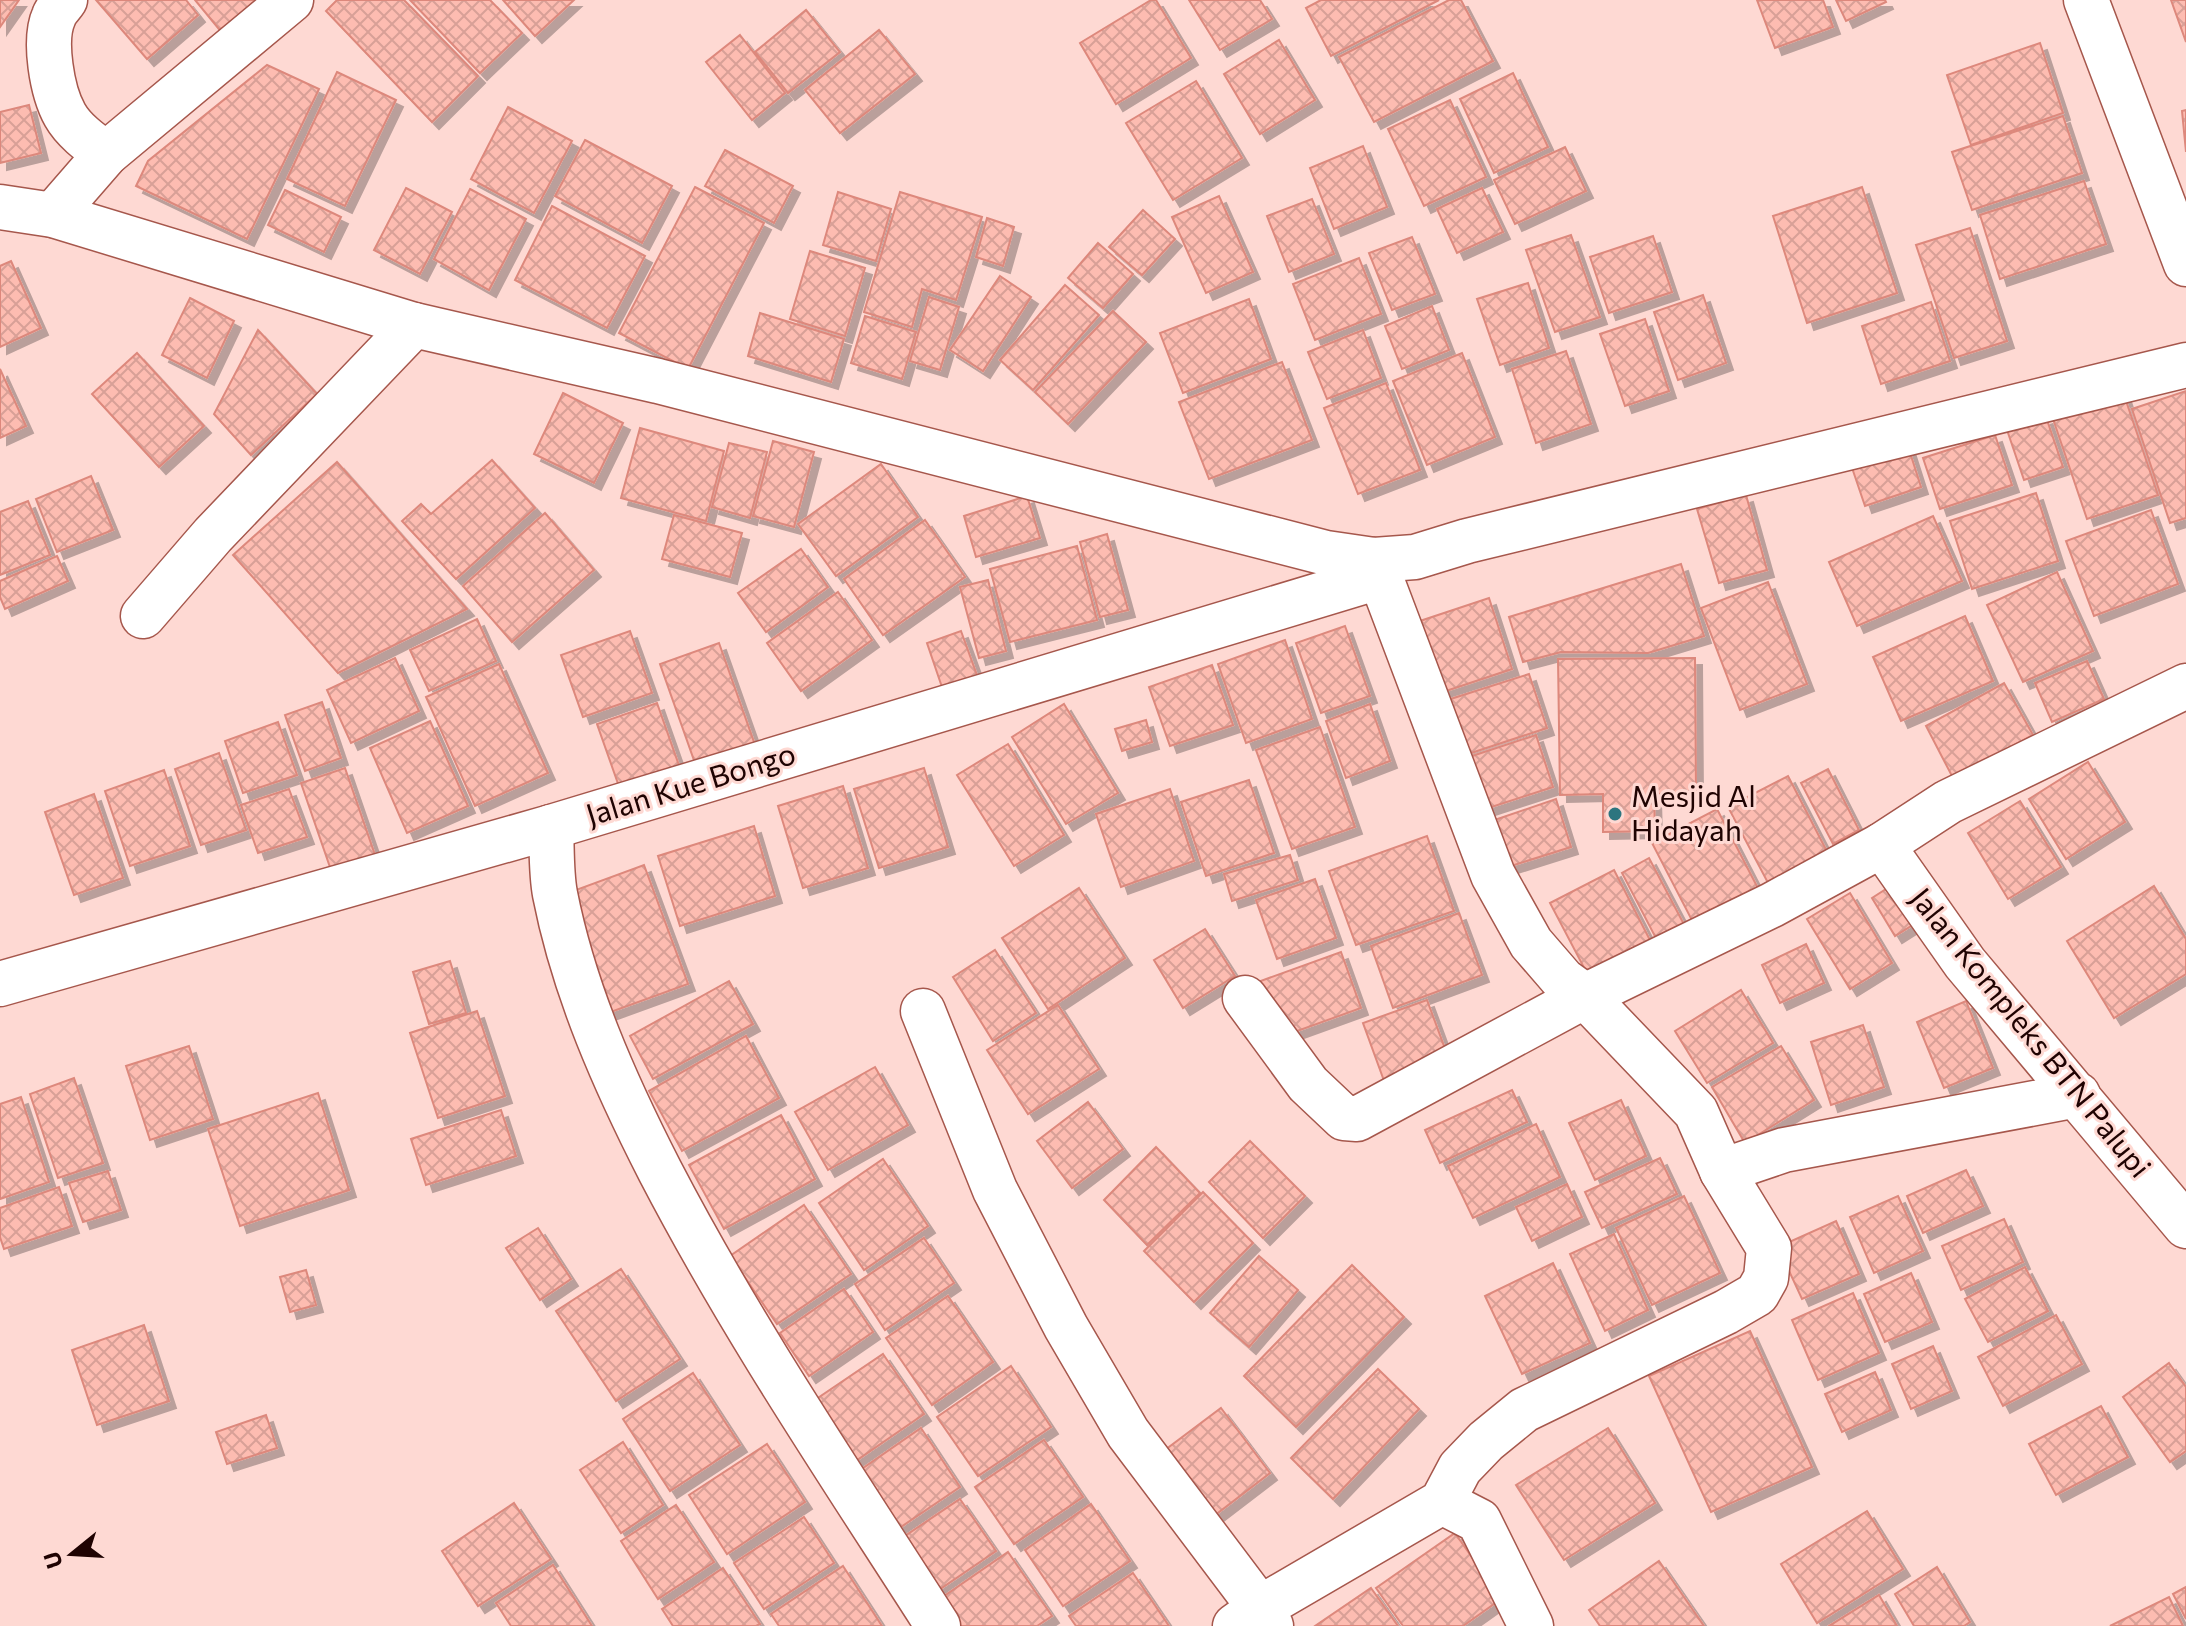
<svg xmlns="http://www.w3.org/2000/svg" width="2186" height="1626" viewBox="0 0 2186 1626" font-family="Commissioner,sans-serif">
<defs>
<pattern id="building-cross-hatch" width="8" height="8" patternUnits="userSpaceOnUse" patternTransform="scale(2)"><rect width="8" height="8" fill="#fdbcb1"/><path d="M0 0l8 8M0 8l8-8" fill="none" stroke="#d8a097"/></pattern>
<filter id="shadow"><feDropShadow dx="7" dy="7" stdDeviation="0" flood-color="#0004"/></filter>
</defs>
<rect width="100%" height="100%" fill="#fed9d3"/>
<g fill="url(#building-cross-hatch)" stroke="#dd887c" stroke-width="2" filter="url(#shadow)">
<polygon points="0,0 19,0 0,27"/>
<polygon points="96,0 186,0 198,15 147,59"/>
<polygon points="195,0 263,0 223,34"/>
<polygon points="337,0 404,0 478,76 432,122 326,11"/>
<polygon points="410,0 490,0 522,33 480,73"/>
<polygon points="503,0 574,0 535,36"/>
<polygon points="1151,0 1156,0 1191,58 1116,104 1080,43"/>
<polygon points="1189,0 1260,0 1272,19 1220,50"/>
<polygon points="1321,0 1439,0 1331,56 1306,8"/>
<polygon points="1449,0 1461,0 1493,61 1374,122 1339,57"/>
<polygon points="1757,0 1823,0 1833,27 1775,48"/>
<polygon points="1836,0 1885,0 1886,2 1846,21"/>
<polygon points="2171,0 2186,0 2186,42"/>
<polygon points="806,10 840,52 788,93 755,52"/>
<polygon points="879,30 915,74 840,133 805,90"/>
<polygon points="740,35 785,93 752,120 706,62"/>
<polygon points="1279,40 1315,100 1260,134 1224,74"/>
<polygon points="2040,43 2063,113 1971,145 1947,75"/>
<polygon points="267,65 319,89 247,239 136,186 148,161"/>
<polygon points="337,72 396,100 345,206 287,179"/>
<polygon points="1513,73 1548,147 1494,173 1460,99"/>
<polygon points="1196,81 1242,158 1173,200 1126,123"/>
<polygon points="1450,100 1486,177 1424,206 1388,129"/>
<polygon points="29,105 41,153 0,163 0,112"/>
<polygon points="508,107 572,141 534,213 471,179"/>
<polygon points="2186,110 2186,152 2182,111"/>
<polygon points="2063,116 2082,173 1972,210 1952,152"/>
<polygon points="585,140 672,186 642,243 555,196"/>
<polygon points="1363,146 1387,207 1334,229 1310,168"/>
<polygon points="1565,147 1586,191 1515,224 1494,180"/>
<polygon points="725,150 793,186 774,223 705,186"/>
<polygon points="2084,181 2106,244 2000,279 1980,215"/>
<polygon points="695,187 764,223 688,369 619,333"/>
<polygon points="1862,187 1897,293 1807,323 1773,216"/>
<polygon points="406,188 452,212 420,274 374,250"/>
<polygon points="1482,188 1503,232 1457,253 1437,209"/>
<polygon points="470,189 526,219 489,290 434,259"/>
<polygon points="285,190 341,217 324,252 268,225"/>
<polygon points="838,192 891,209 876,261 823,245"/>
<polygon points="900,192 982,217 956,300 922,289 912,327 864,312"/>
<polygon points="1219,196 1253,272 1206,293 1172,217"/>
<polygon points="1312,199 1334,254 1289,272 1267,216"/>
<polygon points="552,206 645,256 607,328 515,280"/>
<polygon points="1143,210 1175,239 1142,275 1109,247"/>
<polygon points="987,218 1014,227 1003,266 976,257"/>
<polygon points="1970,228 2007,341 1954,358 1916,245"/>
<polygon points="1571,235 1600,317 1555,332 1526,250"/>
<polygon points="1653,236 1672,292 1609,313 1590,257"/>
<polygon points="1412,237 1435,294 1392,310 1369,253"/>
<polygon points="1098,243 1133,274 1103,308 1068,278"/>
<polygon points="810,251 865,268 845,336 790,319"/>
<polygon points="1359,258 1381,314 1315,340 1293,284"/>
<polygon points="11,261 41,328 0,347 0,266"/>
<polygon points="1000,276 1031,297 983,371 950,350"/>
<polygon points="1528,283 1549,348 1500,365 1477,299"/>
<polygon points="1065,285 1099,315 1033,390 1000,360"/>
<polygon points="1703,295 1726,363 1678,380 1654,312"/>
<polygon points="929,297 959,307 940,370 910,361"/>
<polygon points="190,298 234,321 207,378 162,355"/>
<polygon points="1249,299 1271,359 1183,393 1160,333"/>
<polygon points="1931,302 1950,361 1881,384 1862,326"/>
<polygon points="1432,306 1449,350 1402,369 1385,326"/>
<polygon points="1113,311 1146,342 1068,424 1035,392"/>
<polygon points="760,313 844,339 831,382 748,356"/>
<polygon points="865,316 916,332 902,379 851,363"/>
<polygon points="1645,319 1669,391 1625,406 1600,334"/>
<polygon points="258,330 317,394 251,455 214,414"/>
<polygon points="1363,330 1381,378 1327,399 1308,352"/>
<polygon points="1566,351 1591,424 1536,443 1512,369"/>
<polygon points="137,353 204,426 159,467 92,394"/>
<polygon points="1462,353 1495,437 1427,465 1393,381"/>
<polygon points="1282,362 1312,440 1209,479 1179,402"/>
<polygon points="0,369 26,426 0,438"/>
<polygon points="1386,383 1420,470 1358,494 1324,408"/>
<polygon points="2186,391 2186,518 2170,523 2132,409"/>
<polygon points="2123,392 2158,495 2087,519 2052,416"/>
<polygon points="563,393 623,423 594,483 534,454"/>
<polygon points="2046,417 2063,467 2024,480 2007,430"/>
<polygon points="640,428 724,451 706,521 621,498"/>
<polygon points="1995,435 2012,485 1940,509 1923,458"/>
<polygon points="1906,440 1921,487 1865,506 1849,459"/>
<polygon points="773,441 814,452 794,527 753,516"/>
<polygon points="729,443 767,452 750,518 712,507"/>
<polygon points="492,460 535,508 456,579 402,521 421,504 431,514"/>
<polygon points="337,462 467,609 338,673 233,555"/>
<polygon points="881,464 918,517 836,576 798,524"/>
<polygon points="91,476 113,530 57,552 36,499"/>
<polygon points="2036,493 2058,561 1972,589 1950,521"/>
<polygon points="1746,495 1767,570 1719,583 1697,509"/>
<polygon points="1027,496 1040,538 976,557 964,516"/>
<polygon points="28,501 50,555 0,575 0,512"/>
<polygon points="2151,510 2178,584 2094,616 2066,541"/>
<polygon points="545,513 594,570 512,642 463,586"/>
<polygon points="674,515 742,533 730,577 662,559"/>
<polygon points="1933,516 1962,581 1857,626 1829,562"/>
<polygon points="925,520 965,577 883,635 844,579"/>
<polygon points="1107,534 1128,610 1100,617 1080,542"/>
<polygon points="1077,546 1097,620 1010,642 990,569"/>
<polygon points="801,549 828,587 766,632 738,593"/>
<polygon points="57,556 68,581 5,609 0,597 0,581"/>
<polygon points="1681,564 1704,636 1648,653 1561,652 1523,662 1509,617"/>
<polygon points="2057,572 2093,651 2023,682 1987,605"/>
<polygon points="988,580 1006,651 979,658 960,587"/>
<polygon points="1768,582 1807,684 1740,710 1701,608"/>
<polygon points="838,592 872,640 801,691 767,643"/>
<polygon points="1489,598 1512,669 1428,697 1405,626"/>
<polygon points="1965,616 1993,681 1901,721 1873,657"/>
<polygon points="477,619 496,661 429,691 410,650"/>
<polygon points="1345,626 1370,696 1321,713 1296,643"/>
<polygon points="630,631 652,693 583,717 561,655"/>
<polygon points="961,631 979,681 944,693 927,643"/>
<polygon points="1285,640 1312,719 1246,743 1218,664"/>
<polygon points="719,643 755,745 696,766 660,664"/>
<polygon points="395,658 419,711 351,743 327,690"/>
<polygon points="1695,658 1696,793 1654,794 1655,831 1603,832 1603,794 1560,795 1558,659"/>
<polygon points="2087,661 2104,699 2052,722 2035,683"/>
<polygon points="499,664 548,773 475,806 426,697"/>
<polygon points="1212,665 1233,725 1170,746 1149,687"/>
<polygon points="1529,674 1547,728 1453,759 1435,704"/>
<polygon points="2004,683 2033,735 1953,778 1926,726"/>
<polygon points="322,702 341,758 305,771 285,715"/>
<polygon points="657,703 682,774 622,795 597,724"/>
<polygon points="1064,704 1118,793 1066,824 1012,737"/>
<polygon points="1370,704 1390,761 1346,778 1326,721"/>
<polygon points="1146,720 1152,742 1122,751 1115,729"/>
<polygon points="430,721 468,806 407,833 370,748"/>
<polygon points="278,722 297,775 243,793 225,741"/>
<polygon points="1320,727 1355,827 1292,849 1256,750"/>
<polygon points="1536,735 1553,787 1476,812 1460,760"/>
<polygon points="1008,744 1064,835 1014,866 957,775"/>
<polygon points="219,753 246,830 201,845 175,769"/>
<polygon points="2088,762 2125,822 2066,859 2029,799"/>
<polygon points="345,768 376,858 332,873 301,783"/>
<polygon points="924,768 948,847 879,868 854,789"/>
<polygon points="1828,769 1859,830 1833,844 1801,783"/>
<polygon points="164,770 190,846 130,866 105,791"/>
<polygon points="1788,776 1836,869 1777,900 1728,807"/>
<polygon points="1249,780 1274,853 1206,876 1181,802"/>
<polygon points="843,786 868,868 803,888 778,806"/>
<polygon points="289,789 307,837 258,853 241,805"/>
<polygon points="1170,789 1194,861 1121,887 1096,814"/>
<polygon points="94,794 123,878 74,895 45,812"/>
<polygon points="1556,799 1571,847 1498,870 1483,824"/>
<polygon points="2020,801 2061,867 2008,899 1968,833"/>
<polygon points="1717,809 1763,898 1698,932 1652,843"/>
<polygon points="754,826 775,896 680,926 658,856"/>
<polygon points="1427,836 1454,911 1356,945 1329,871"/>
<polygon points="1290,855 1298,880 1232,901 1224,874"/>
<polygon points="1649,858 1688,932 1660,946 1622,873"/>
<polygon points="644,865 688,984 608,1013 565,894"/>
<polygon points="1614,870 1654,948 1591,981 1550,903"/>
<polygon points="1315,879 1336,938 1277,959 1256,900"/>
<polygon points="1897,882 1919,921 1895,936 1872,898"/>
<polygon points="2154,886 2186,939 2186,974 2114,1018 2067,941"/>
<polygon points="1079,888 1125,958 1048,1009 1002,938"/>
<polygon points="1850,893 1892,963 1850,989 1807,919"/>
<polygon points="1459,913 1482,975 1393,1008 1371,946"/>
<polygon points="1205,929 1235,976 1183,1008 1154,960"/>
<polygon points="1806,944 1824,983 1780,1003 1762,965"/>
<polygon points="995,950 1036,1013 993,1041 953,977"/>
<polygon points="1341,952 1361,1008 1275,1039 1255,983"/>
<polygon points="450,961 466,1013 429,1024 413,972"/>
<polygon points="729,981 753,1024 653,1079 630,1036"/>
<polygon points="1741,990 1773,1043 1707,1083 1675,1031"/>
<polygon points="1427,1000 1451,1065 1387,1089 1363,1023"/>
<polygon points="1966,1001 1993,1068 1944,1088 1917,1022"/>
<polygon points="1058,1005 1099,1069 1028,1114 987,1050"/>
<polygon points="477,1011 505,1096 438,1118 410,1033"/>
<polygon points="1863,1025 1884,1087 1831,1105 1811,1042"/>
<polygon points="746,1036 779,1098 682,1151 649,1091"/>
<polygon points="189,1046 213,1119 150,1140 126,1066"/>
<polygon points="1781,1046 1814,1100 1745,1143 1712,1087"/>
<polygon points="875,1067 908,1125 828,1170 795,1112"/>
<polygon points="74,1078 103,1163 58,1178 30,1094"/>
<polygon points="1512,1090 1527,1122 1440,1163 1425,1130"/>
<polygon points="318,1093 349,1190 240,1226 208,1129"/>
<polygon points="21,1097 49,1182 0,1199 0,1104"/>
<polygon points="1621,1100 1646,1156 1595,1180 1569,1123"/>
<polygon points="1088,1102 1123,1149 1072,1188 1037,1141"/>
<polygon points="501,1110 516,1156 426,1185 411,1139"/>
<polygon points="781,1115 815,1179 724,1229 689,1165"/>
<polygon points="1536,1124 1560,1177 1473,1218 1448,1166"/>
<polygon points="1250,1141 1305,1196 1263,1238 1209,1182"/>
<polygon points="1156,1147 1200,1193 1147,1245 1104,1200"/>
<polygon points="1660,1158 1677,1194 1602,1228 1585,1192"/>
<polygon points="883,1159 928,1226 864,1270 819,1203"/>
<polygon points="1966,1170 1983,1206 1923,1233 1907,1196"/>
<polygon points="108,1171 121,1210 83,1222 69,1183"/>
<polygon points="1567,1184 1582,1217 1532,1241 1516,1207"/>
<polygon points="59,1187 72,1226 4,1249 0,1237 0,1208"/>
<polygon points="1203,1192 1253,1243 1194,1302 1144,1251"/>
<polygon points="1684,1196 1720,1273 1652,1305 1616,1228"/>
<polygon points="1898,1196 1923,1251 1874,1273 1850,1217"/>
<polygon points="804,1205 851,1274 777,1324 730,1256"/>
<polygon points="2004,1219 2023,1262 1961,1290 1942,1246"/>
<polygon points="1836,1221 1859,1274 1802,1299 1778,1247"/>
<polygon points="538,1228 571,1279 540,1300 506,1248"/>
<polygon points="1614,1234 1648,1310 1605,1331 1570,1254"/>
<polygon points="924,1238 954,1283 885,1330 855,1284"/>
<polygon points="1259,1256 1298,1290 1249,1347 1210,1313"/>
<polygon points="1553,1263 1590,1343 1522,1374 1485,1296"/>
<polygon points="1352,1265 1404,1317 1296,1427 1244,1376"/>
<polygon points="2025,1267 2048,1311 1988,1342 1965,1299"/>
<polygon points="621,1269 680,1359 616,1401 556,1311"/>
<polygon points="306,1270 316,1305 290,1312 280,1277"/>
<polygon points="1911,1273 1932,1322 1885,1342 1864,1294"/>
<polygon points="844,1289 873,1332 809,1376 780,1333"/>
<polygon points="1853,1293 1879,1353 1818,1380 1792,1320"/>
<polygon points="948,1296 993,1362 932,1405 886,1338"/>
<polygon points="2056,1315 2082,1364 2003,1406 1978,1357"/>
<polygon points="144,1325 169,1401 97,1425 72,1350"/>
<polygon points="1750,1331 1812,1467 1711,1512 1649,1376"/>
<polygon points="1933,1346 1952,1391 1911,1409 1892,1364"/>
<polygon points="883,1354 924,1414 847,1467 806,1406"/>
<polygon points="2169,1363 2186,1387 2186,1451 2170,1462 2123,1397"/>
<polygon points="1011,1366 1051,1427 978,1476 937,1417"/>
<polygon points="1378,1369 1419,1409 1333,1499 1291,1458"/>
<polygon points="1875,1372 1891,1410 1842,1432 1825,1394"/>
<polygon points="693,1373 740,1445 670,1491 623,1419"/>
<polygon points="2101,1406 2128,1457 2056,1495 2029,1444"/>
<polygon points="1221,1408 1270,1473 1206,1522 1157,1456"/>
<polygon points="266,1415 277,1448 227,1464 216,1432"/>
<polygon points="921,1428 960,1487 895,1531 856,1473"/>
<polygon points="1608,1428 1655,1503 1564,1560 1516,1485"/>
<polygon points="1044,1440 1083,1497 1014,1544 975,1487"/>
<polygon points="623,1442 663,1505 621,1533 580,1470"/>
<polygon points="767,1444 805,1502 727,1554 689,1495"/>
<polygon points="960,1499 996,1551 927,1598 890,1546"/>
<polygon points="514,1503 551,1559 478,1606 442,1551"/>
<polygon points="1091,1504 1130,1561 1063,1606 1025,1550"/>
<polygon points="676,1505 714,1562 658,1599 621,1541"/>
<polygon points="1867,1511 1903,1569 1817,1623 1781,1564"/>
<polygon points="804,1517 834,1563 764,1609 734,1563"/>
<polygon points="1455,1533 1501,1599 1463,1626 1403,1626 1376,1588"/>
<polygon points="1008,1552 1052,1616 1037,1626 953,1626 937,1601"/>
<polygon points="1659,1561 1704,1626 1600,1626 1589,1610"/>
<polygon points="553,1565 592,1626 511,1626 496,1603"/>
<polygon points="843,1566 882,1626 779,1626 771,1614"/>
<polygon points="1937,1567 1970,1622 1964,1626 1914,1626 1895,1594"/>
<polygon points="723,1568 760,1624 756,1626 673,1626 662,1609"/>
<polygon points="1133,1573 1169,1626 1076,1626 1069,1616"/>
<polygon points="2186,1587 2186,1619 2173,1594"/>
<polygon points="1371,1588 1398,1626 1315,1626"/>
<polygon points="1879,1595 1897,1626 1829,1626"/>
<polygon points="2169,1597 2183,1626 2110,1626"/>
</g>
<g fill="none" stroke-linecap="round" stroke-linejoin="round">
<defs>
<g id="street">
<path d="M65,0C62,5 56,10 54,16C43,40 52,92 65,115C74,131 91,143 106,154"/>
<polyline points="2086,0 2186,264"/>
<polyline points="53,215 106,154 291,0"/>
<polyline points="143,616 213,535 414,325"/>
<polyline points="2186,686 1948,802 1882,845 1965,963 2186,1226"/>
<path d="M551,827C552,849 551,873 555,894C574,991 615,1083 660,1171C742,1329 842,1476 938,1626"/>
<polyline points="0,984 551,827 1379,577"/>
<polyline points="1245,998 1308,1084 1344,1118 1357,1119 1585,996 1772,905 1882,845"/>
<polyline points="923,1011 995,1190 1066,1327 1128,1433 1260,1608 1271,1626"/>
<polyline points="1722,1171 1784,1150 2078,1095"/>
<polyline points="1442,1502 1479,1521 1531,1626"/>
<polyline points="1235,1626 1260,1608 1442,1502 1460,1468 1486,1441 1524,1410 1726,1312 1757,1294 1766,1278 1769,1248 1722,1171 1696,1112 1585,996 1563,980 1531,943 1493,875 1374,560"/>
</g>
<polyline id="secondary" points="0,207 53,215 414,325 658,381 1326,553 1374,560 1415,557 1467,541 2186,365"/>
</defs>
<use href="#street" stroke="#a6574c" stroke-width="47"/>
<use href="#secondary" stroke="#a6574c" stroke-width="47"/>
<use href="#street" stroke="#fff" stroke-width="44"/>
<use href="#secondary" stroke="#fff" stroke-width="44"/>
</g>
<circle fill="#2d757f" stroke="#fed9d3" stroke-width="3" cx="1615" cy="814" r="8"/>
<g text-anchor="middle" stroke-width="6" stroke-linejoin="round" paint-order="stroke">
<g font-size="30" fill="#1f0302" stroke="#fed9d3">
<text transform="translate(691 785) rotate(-17)" y="10">Jalan Kue Bongo</text>
<text transform="translate(2030 1033) rotate(51)" y="10">Jalan Kompleks BTN Palupi</text>
</g>
<g font-size="30" fill="#1f0302" stroke="#fed9d3" text-anchor="start">
<text x="1631" y="807">Mesjid Al<tspan x="1631" dy="34">Hidayah</tspan></text>
</g>
</g>
<g transform="translate(72 1554) rotate(252)" stroke="#fed9d3" stroke-width="6" paint-order="stroke">
<path d="M0-6L14 30L0 20L-14 30Z" fill="#1f0302"/>
<text y="-12" font-size="22" font-weight="bold" text-anchor="middle" fill="#1f0302">U</text>
</g>
</svg>
